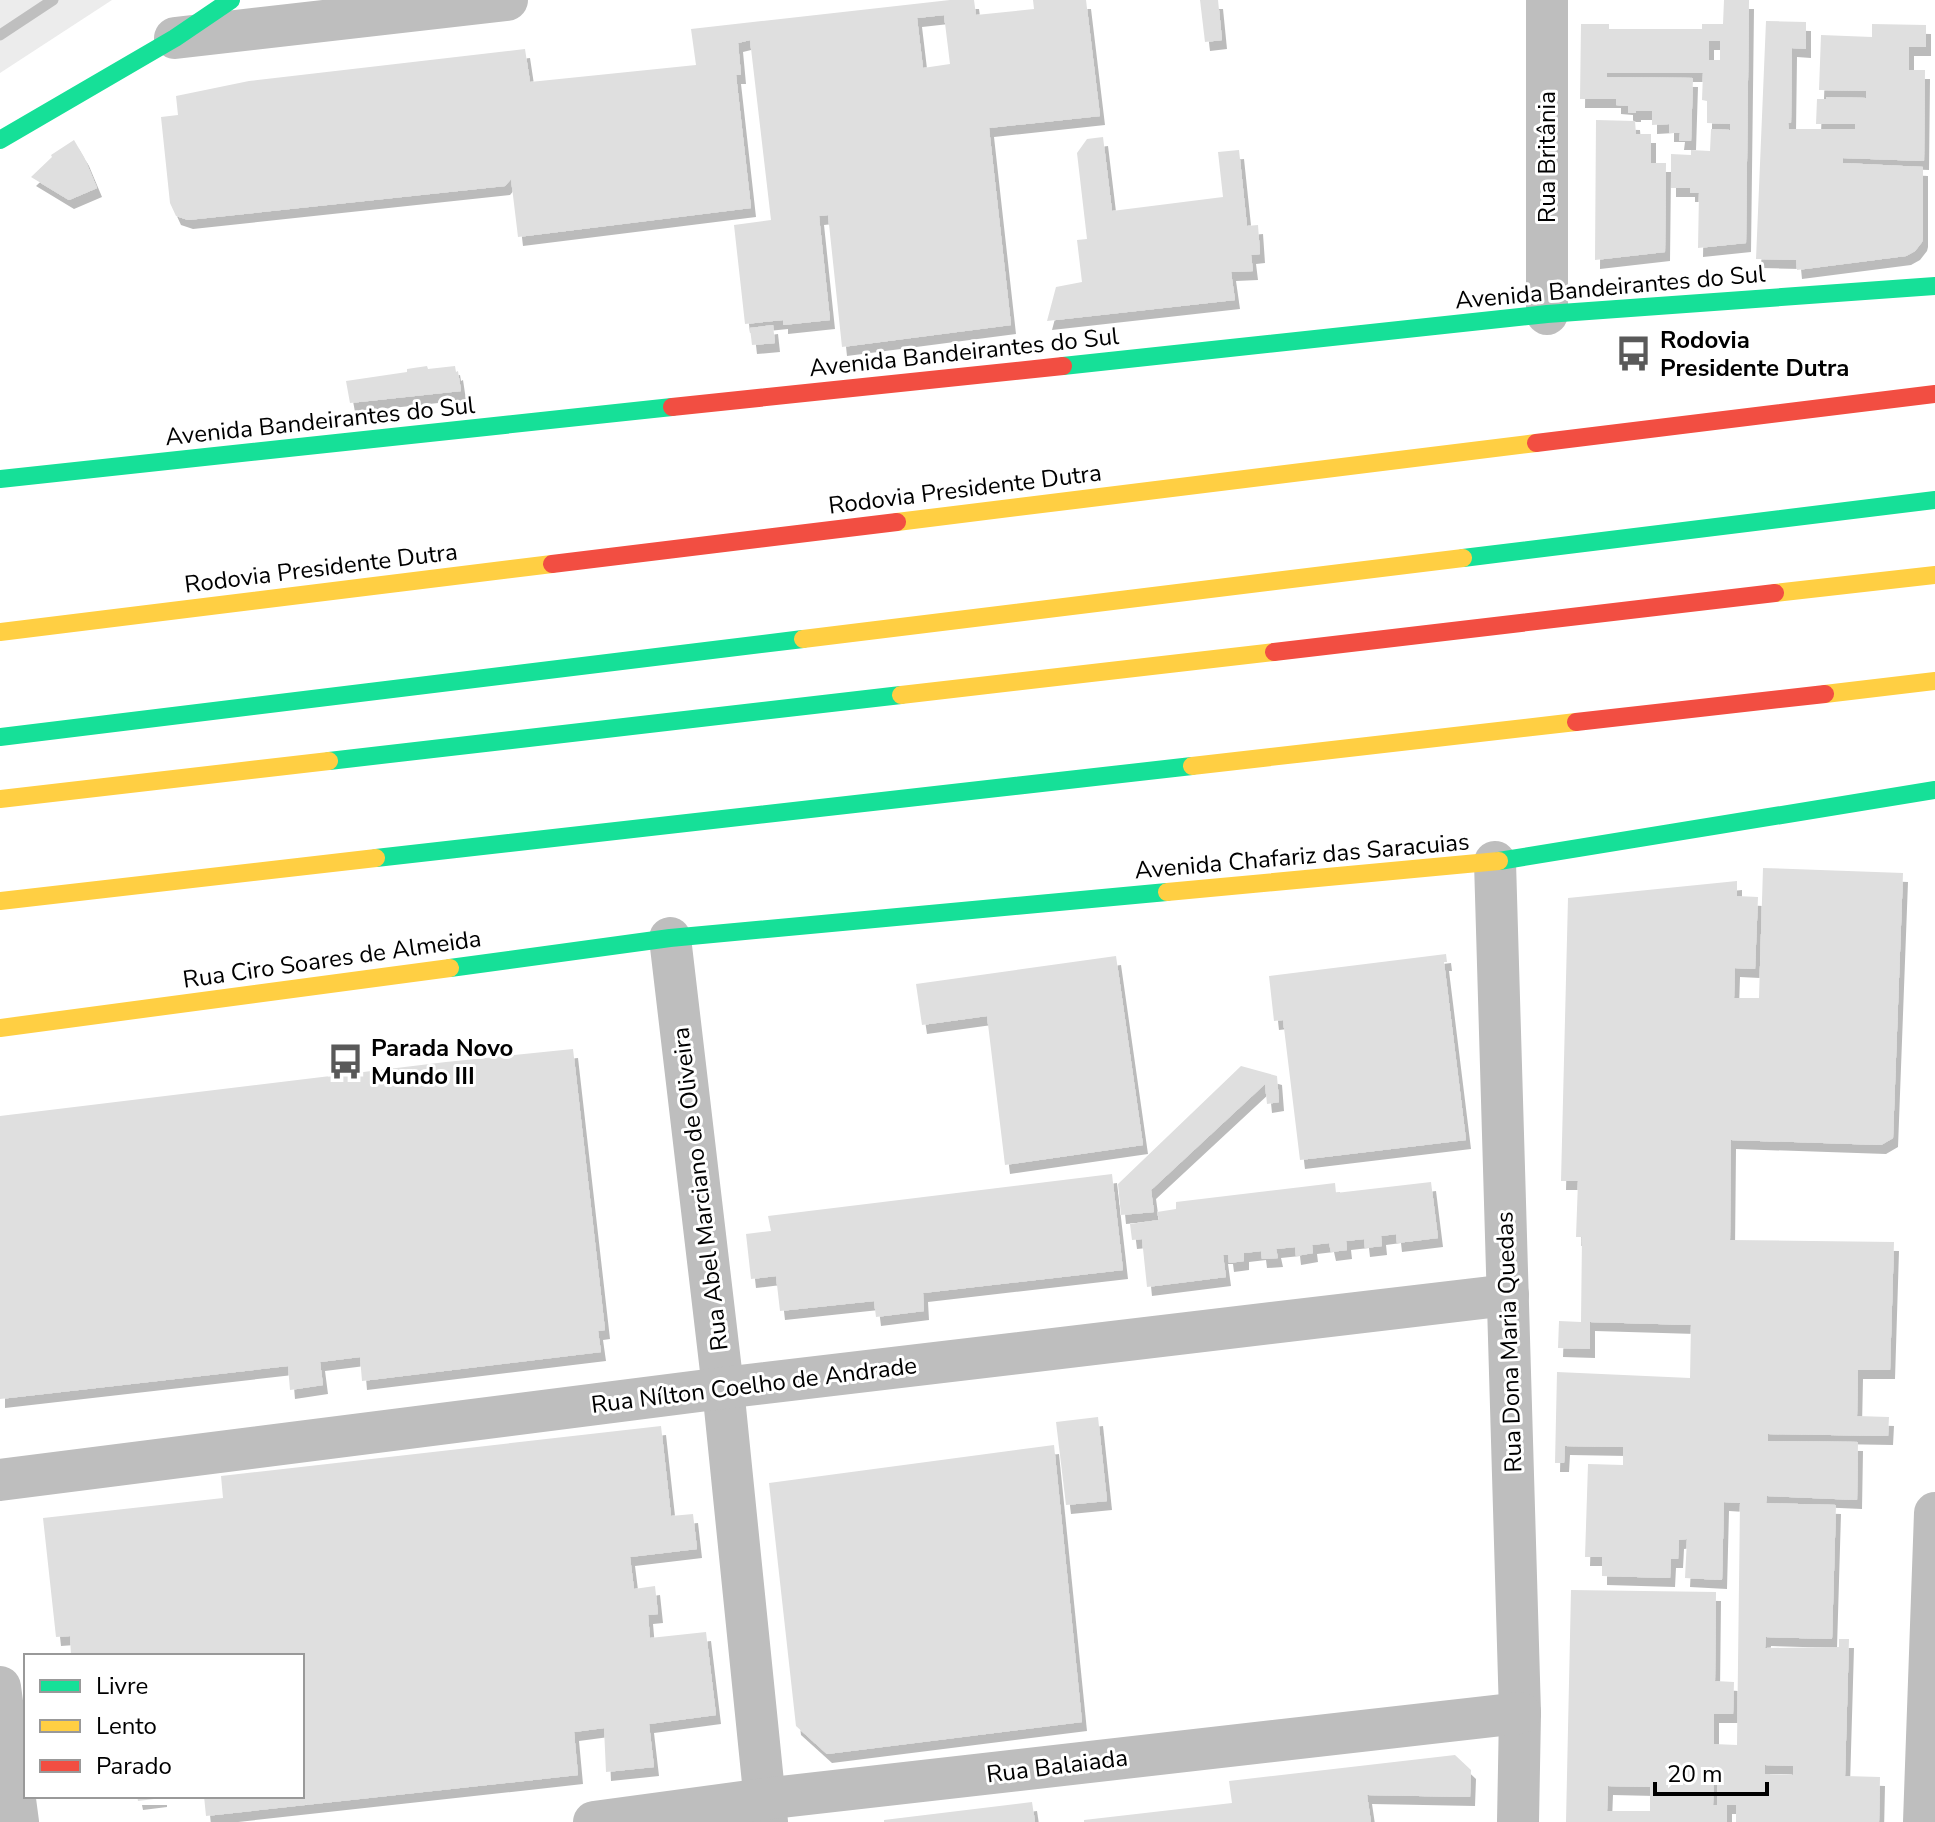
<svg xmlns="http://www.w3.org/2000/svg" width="1935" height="1822" viewBox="0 0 1935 1822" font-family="'Nunito Sans',sans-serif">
<defs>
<filter id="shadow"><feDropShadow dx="5" dy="9" stdDeviation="0" flood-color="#0004"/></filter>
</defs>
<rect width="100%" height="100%" fill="#fff"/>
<polygon fill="#ececec" points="0,0 112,0 0,73"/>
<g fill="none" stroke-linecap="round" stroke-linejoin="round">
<polyline stroke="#bfbfbf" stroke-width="11" points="0,35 53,0"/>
</g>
<g fill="#dfdfdf" fill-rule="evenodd" filter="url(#shadow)">
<path d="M950,0H974L976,15L1034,9L1033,0H1086L1100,116L989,128L1011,325L842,347L828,215L819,216L830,320L783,325V320L745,324L734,225L771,220L750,40L738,43L741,75H736L751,208L518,237L511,179L505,186L188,220L176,216L170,203L161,117L178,115L176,96L249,81L525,49L530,82L696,65L691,29ZM944,15L950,64L923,68L917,18Z"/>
<polygon points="1200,0 1218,0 1222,40 1205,42"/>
<path d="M1724,0H1749L1746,243L1698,248L1699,193H1690V188H1671V154L1691,155V150L1710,151L1711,129L1730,130V124L1707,123V101L1702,100L1703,73H1607V77L1693,78L1691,141H1679L1680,133H1669V124L1652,125V111H1636V113H1628V106L1616,105V99H1580L1581,24H1609V29H1702V24H1723ZM1709,41H1720V60H1709Z"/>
<polygon points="1766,21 1806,22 1806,49 1792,48 1791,123 1788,123 1789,129 1855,129 1855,124 1816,124 1817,99 1826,99 1826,97 1866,98 1866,91 1819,90 1821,35 1872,37 1872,24 1926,25 1926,47 1909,47 1909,70 1925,70 1924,161 1843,158 1843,163 1923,167 1923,238 1922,242 1915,251 1906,256 1797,270 1796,260 1756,259"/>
<polygon points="1596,120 1635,121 1636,134 1651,134 1651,163 1666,163 1665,252 1595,260"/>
<polygon points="1103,137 1112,211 1223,197 1218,152 1239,150 1247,226 1258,225 1260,254 1251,255 1253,271 1231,272 1235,300 1047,321 1056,287 1082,282 1077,240 1087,239 1077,153 1087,139"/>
<polygon points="74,140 84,157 97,188 69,200 31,177 52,157 51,155"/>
<polygon points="773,325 775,343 752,345 750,328"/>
<polygon points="427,366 428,369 455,366 456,372 458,371 461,391 350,403 346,381 407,372 407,369"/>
<path d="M1763,868L1903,873L1893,1138L1881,1145L1731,1140L1730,1240L1894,1242L1890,1370H1858L1857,1416L1889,1417L1888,1436L1768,1434V1441L1858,1442L1857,1500L1767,1496L1766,1503L1836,1505L1832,1639L1766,1637L1765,1648L1839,1647V1639H1849L1845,1776L1880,1777L1879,1822H1736V1805H1727V1822H1566L1571,1590L1716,1592L1715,1681L1734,1682L1733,1714H1714V1744L1737,1745L1740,1503L1724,1502L1722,1580L1685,1578L1687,1539L1679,1540L1678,1559H1671L1670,1578L1602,1576V1557H1585L1588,1464L1623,1465V1447L1565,1446L1564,1463H1555L1557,1372L1690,1378L1691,1325L1590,1322V1349L1558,1348L1559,1321L1581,1322L1582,1237H1576L1578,1181H1561L1568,898L1737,881V896L1758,897L1755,969L1735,968L1734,998H1759ZM1765,1765L1793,1766V1775L1765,1774ZM1714,1773H1717V1805H1713ZM1608,1786L1650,1787V1811H1607Z"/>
<polygon points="1446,954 1447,962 1444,962 1466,1140 1300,1160 1283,1020 1274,1021 1269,976"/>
<polygon points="1116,956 1143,1145 1005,1165 987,1016 922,1025 916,984"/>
<polygon points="573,1049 605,1330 598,1331 601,1352 362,1381 360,1357 320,1362 323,1385 290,1390 288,1366 0,1399 0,1116 446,1062"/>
<polygon points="1241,1066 1277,1076 1279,1102 1267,1104 1265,1084 1151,1190 1154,1212 1121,1215 1118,1184"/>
<polygon points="1112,1174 1123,1270 923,1293 924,1311 876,1317 874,1301 780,1311 776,1276 751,1279 746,1234 771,1231 768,1216"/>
<polygon points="1431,1182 1438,1238 1397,1243 1396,1234 1381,1236 1382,1246 1365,1248 1364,1239 1346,1241 1347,1250 1331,1252 1329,1243 1312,1245 1313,1253 1296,1256 1295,1247 1276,1249 1278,1258 1262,1259 1261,1251 1244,1253 1244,1261 1229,1263 1228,1255 1223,1255 1226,1277 1147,1287 1142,1239 1132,1240 1130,1224 1159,1220 1157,1212 1176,1209 1176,1202 1335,1183 1336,1193"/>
<polygon points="1098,1417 1107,1501 1066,1505 1056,1422"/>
<polygon points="661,1426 671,1516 693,1514 697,1549 630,1557 634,1589 655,1586 658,1614 648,1615 650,1638 706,1632 716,1715 649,1724 654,1767 606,1772 604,1728 574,1732 578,1775 206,1816 204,1796 302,1796 302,1656 71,1656 70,1636 56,1637 43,1518 223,1498 221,1476"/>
<polygon points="1054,1445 1082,1722 827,1754 796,1726 769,1483"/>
<polygon points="1455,1755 1471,1770 1470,1797 1367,1795 1371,1822 1084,1822 1084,1820 1232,1803 1229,1781"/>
<polygon points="137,1796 162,1796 162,1798 138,1801"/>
<polygon points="1032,1802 1035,1822 884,1822 884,1820"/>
</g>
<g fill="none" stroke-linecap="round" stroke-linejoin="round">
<g stroke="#bebebe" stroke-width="42">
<polyline points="1547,0 1547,314"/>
<polyline points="175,38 507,0"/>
<polyline points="1495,862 1520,1713 1518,1822"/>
<polyline points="670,938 723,1388 767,1822"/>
<polyline points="0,1480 723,1388 1508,1295"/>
<polyline points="0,1687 18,1822"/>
<polyline points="594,1822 764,1799 1520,1713"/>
<polyline points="1924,1822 1935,1513"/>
</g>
<g stroke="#16e098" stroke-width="18">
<polyline points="0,140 175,38 231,0"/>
<polyline points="1063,366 1547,314 1935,286"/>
<polyline points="0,479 672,407"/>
<polyline points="1463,558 1935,500"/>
<polyline points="0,737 803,639"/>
<polyline points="329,761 901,695"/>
<polyline points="376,858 1192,766"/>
<polyline points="1499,861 1935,790"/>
<polyline points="450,968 670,938 1167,892"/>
</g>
<g stroke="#ffcf43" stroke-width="18">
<polyline points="897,522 1536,443"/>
<polyline points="1775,593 1935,575"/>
<polyline points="0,632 552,564"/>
<polyline points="803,639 1463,558"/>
<polyline points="1825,694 1935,681"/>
<polyline points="901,695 1274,652"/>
<polyline points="1192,766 1576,722"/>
<polyline points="0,799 329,761"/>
<polyline points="1167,892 1499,861"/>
<polyline points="0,901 376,858"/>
<polyline points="0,1028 450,968"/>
</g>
<g stroke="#f24e42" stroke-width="18">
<polyline points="672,407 1063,366"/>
<polyline points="1536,443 1935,394"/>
<polyline points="552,564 897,522"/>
<polyline points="1274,652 1775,593"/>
<polyline points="1576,722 1825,694"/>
</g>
</g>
<defs>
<symbol id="bus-bare" viewBox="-9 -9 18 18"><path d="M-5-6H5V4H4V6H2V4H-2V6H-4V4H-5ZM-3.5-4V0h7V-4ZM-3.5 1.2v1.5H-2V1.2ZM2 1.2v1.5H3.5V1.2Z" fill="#595959" stroke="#fff" stroke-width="2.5" paint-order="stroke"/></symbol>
</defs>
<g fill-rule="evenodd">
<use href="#bus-bare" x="1608" y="328" width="51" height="51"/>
<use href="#bus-bare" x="320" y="1036" width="51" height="51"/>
</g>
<g text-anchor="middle" stroke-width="6" stroke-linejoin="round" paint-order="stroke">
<g font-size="24" fill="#000" stroke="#fff">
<text transform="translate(1547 157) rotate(-90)" y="8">Rua Britânia</text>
<text transform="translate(1610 287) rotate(-5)" y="8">Avenida Bandeirantes do Sul</text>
<text transform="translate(964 352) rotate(-6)" y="8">Avenida Bandeirantes do Sul</text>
<text transform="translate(320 421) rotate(-6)" y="8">Avenida Bandeirantes do Sul</text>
<text transform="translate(965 489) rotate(-7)" y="8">Rodovia Presidente Dutra</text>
<text transform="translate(321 568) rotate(-7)" y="8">Rodovia Presidente Dutra</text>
<text transform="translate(1302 856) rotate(-5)" y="8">Avenida Chafariz das Saracuias</text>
<text transform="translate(332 959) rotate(-8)" y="8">Rua Ciro Soares de Almeida</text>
<text transform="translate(700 1189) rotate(-97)" y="8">Rua Abel Marciano de Oliveira</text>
<text transform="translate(1509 1342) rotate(-92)" y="8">Rua Dona Maria Quedas</text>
<text transform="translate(754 1385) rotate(-7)" y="8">Rua Nílton Coelho de Andrade</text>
<text transform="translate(1057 1766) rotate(-7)" y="8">Rua Balaiada</text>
</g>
<g font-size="24" font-weight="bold" fill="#000" stroke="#fff" text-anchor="start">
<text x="1660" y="348">Rodovia<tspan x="1660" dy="28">Presidente Dutra</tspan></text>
<text x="371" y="1056">Parada Novo<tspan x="371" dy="28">Mundo III</tspan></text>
</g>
</g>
<rect x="24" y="1654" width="280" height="144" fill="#ffffff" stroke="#999999" stroke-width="2"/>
<rect x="40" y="1680" width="40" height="12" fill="#16e098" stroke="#999999" stroke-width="2"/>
<text x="96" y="1694" font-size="24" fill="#000000">Livre</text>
<rect x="40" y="1720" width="40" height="12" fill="#ffcf43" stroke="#999999" stroke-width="2"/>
<text x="96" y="1734" font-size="24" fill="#000000">Lento</text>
<rect x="40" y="1760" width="40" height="12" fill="#f24e42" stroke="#999999" stroke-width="2"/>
<text x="96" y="1774" font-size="24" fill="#000000">Parado</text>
<path d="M1655 1782v12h112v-12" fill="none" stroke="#000000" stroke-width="4"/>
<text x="1667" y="1782" font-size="24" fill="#000000" stroke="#ffffff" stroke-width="6" paint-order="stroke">20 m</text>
</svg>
